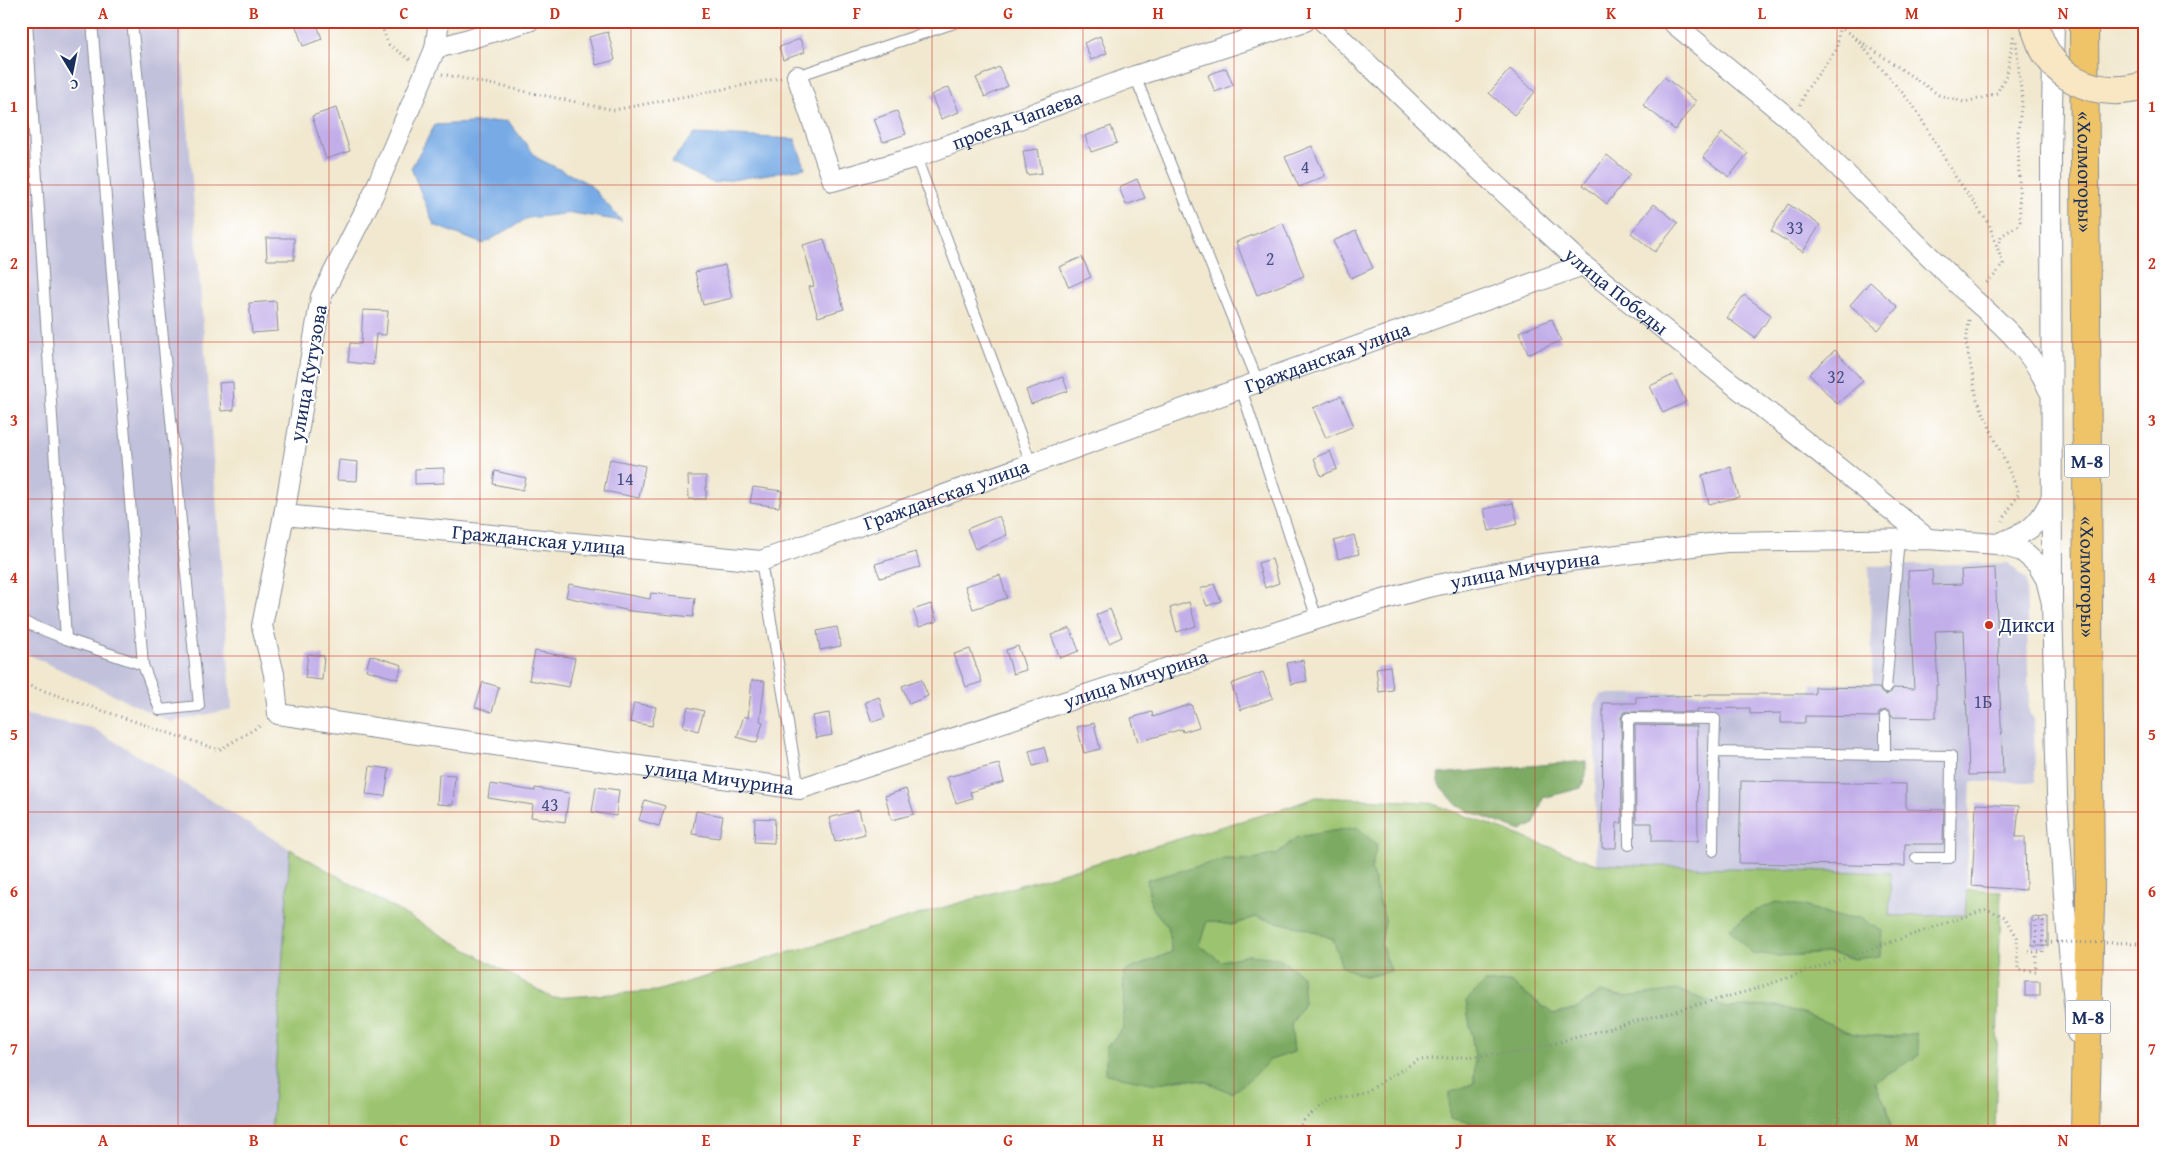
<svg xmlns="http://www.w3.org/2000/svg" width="2166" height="1154" viewBox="0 0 2166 1154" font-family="'Gentium Book Plus',serif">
<rect width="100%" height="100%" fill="#fff"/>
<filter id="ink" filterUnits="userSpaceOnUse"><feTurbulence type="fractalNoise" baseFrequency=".02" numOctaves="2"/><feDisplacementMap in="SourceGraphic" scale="10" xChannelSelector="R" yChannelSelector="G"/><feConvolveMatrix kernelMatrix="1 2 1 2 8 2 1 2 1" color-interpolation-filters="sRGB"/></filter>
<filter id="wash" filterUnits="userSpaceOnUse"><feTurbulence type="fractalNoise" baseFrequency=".0096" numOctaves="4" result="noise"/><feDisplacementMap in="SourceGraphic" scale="20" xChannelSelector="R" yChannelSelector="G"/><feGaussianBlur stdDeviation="1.12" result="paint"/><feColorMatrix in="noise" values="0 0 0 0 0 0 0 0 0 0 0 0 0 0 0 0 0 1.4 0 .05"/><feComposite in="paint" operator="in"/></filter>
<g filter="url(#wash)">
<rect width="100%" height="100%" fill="#f1e8cf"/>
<g fill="#c2c1dc">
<polygon points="21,21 180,21 232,709 171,722 21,651"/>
<polygon points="2008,563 2026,579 2029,713 2034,719 2035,782 1971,782 1965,915 1889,916 1891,873 1596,864 1595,704 1602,694 1811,692 1812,684 1873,683 1869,566"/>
<polygon points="21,714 93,728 290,849 271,1133 21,1133"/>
</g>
<path fill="#9cc46f" stroke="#5c7a66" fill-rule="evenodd" d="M1316,797L1428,802L1596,864L1891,873L1889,916L1965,915L1967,889L2001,891L1995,1133H1892L1887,1106L1874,1082L1919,1055L1916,1033L1891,1037L1854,1034L1806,1014L1778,1006L1726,1008L1678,990L1626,997L1600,992L1578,1008L1553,1014L1510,982L1484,983L1466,1001L1475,1057L1474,1083L1503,1130L1566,1123L1648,1133H271L290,849L552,998L656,991L1289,807ZM1297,837L1371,870L1385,920L1381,945L1391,970L1333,939L1307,929L1256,917L1232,925L1207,921L1199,945L1221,962L1249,955L1304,1003L1291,1025L1294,1052L1270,1060L1252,1078L1231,1092C1199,1078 1190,1076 1156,1084L1106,1048L1123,1028L1124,972L1172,952L1167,926L1151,906L1225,859L1250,860L1277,854ZM1805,906L1832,916L1860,918L1855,959L1830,953L1779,956L1729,929L1751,913Z"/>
<g fill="#7daa62" stroke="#4c6c60">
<polygon points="1586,761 1586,775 1581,788 1543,798 1534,824 1521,831 1470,812 1458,806 1440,786 1438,774"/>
<polygon points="1357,827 1377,845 1371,870 1385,920 1381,945 1391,971 1366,977 1342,967 1333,939 1307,929 1256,917 1232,925 1207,921 1199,945 1221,961 1249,955 1278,958 1302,975 1304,1003 1291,1025 1294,1052 1270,1060 1252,1078 1231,1093 1208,1082 1182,1078 1156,1084 1106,1074 1106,1048 1123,1028 1124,972 1172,952 1167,926 1151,906 1147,880 1225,859 1250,860 1277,854 1297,837"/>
<polygon points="1776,902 1805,906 1832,916 1860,918 1882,931 1880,956 1855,959 1830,953 1779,956 1752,953 1729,929 1751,913"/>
<polygon points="1510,982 1553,1014 1578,1008 1600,992 1626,997 1678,990 1726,1008 1778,1006 1806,1014 1854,1034 1891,1037 1916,1033 1919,1055 1874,1082 1887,1106 1892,1133 1648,1133 1566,1123 1503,1130 1450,1118 1449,1093 1474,1083 1475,1057 1466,1001 1484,983"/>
</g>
<g fill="#78abe5" stroke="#4a6da2">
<polygon points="508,121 537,158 589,184 622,221 572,213 528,218 483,244 434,225 411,168 435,125"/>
<polygon points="694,134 795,139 805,168 713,183 671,162"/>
</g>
<g id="blocks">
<g fill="#c2afea">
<polygon points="294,21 316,21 322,39 303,46"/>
<polygon points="608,32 615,60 596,65 589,37"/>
<polygon points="1100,36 1107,53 1091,60 1084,43"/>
<polygon points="800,39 805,52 783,60 779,47"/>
<polygon points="999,67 1008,86 985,97 976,78"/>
<polygon points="1226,68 1233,85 1215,92 1208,75"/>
<polygon points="1510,69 1535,92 1514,115 1489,93"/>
<polygon points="1664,77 1696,101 1675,130 1643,105"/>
<polygon points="949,87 959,112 941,119 931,95"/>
<polygon points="336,108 350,151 326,159 312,116"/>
<polygon points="897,111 906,134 883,142 874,119"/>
<polygon points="1111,126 1117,143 1091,152 1085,136"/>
<polygon points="1722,133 1748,153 1729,177 1703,157"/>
<polygon points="1312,146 1325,176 1299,187 1285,157"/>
<polygon points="1038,149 1042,173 1027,175 1023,151"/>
<polygon points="1607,155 1630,174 1607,204 1583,185"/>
<polygon points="1137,179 1145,198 1126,205 1119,187"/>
<polygon points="1654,204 1678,223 1655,252 1631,233"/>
<polygon points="1788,204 1820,225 1803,252 1771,231"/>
<polygon points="1283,223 1304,276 1257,295 1236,242"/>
<polygon points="1356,231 1373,268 1351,278 1333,241"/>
<polygon points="266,238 294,238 294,260 267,260"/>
<polygon points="824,239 844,309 818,317 809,287 814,286 803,245"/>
<polygon points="1082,257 1091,277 1069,287 1059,267"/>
<polygon points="725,265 732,298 703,305 695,272"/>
<polygon points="1870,282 1898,307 1878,330 1850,305"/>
<polygon points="1744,295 1771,315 1755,338 1727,318"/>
<polygon points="276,301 278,331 252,333 249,303"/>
<polygon points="363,310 388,311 386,335 376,334 373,365 348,362 350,343 361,344"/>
<polygon points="1552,319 1561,341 1528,354 1519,332"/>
<polygon points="1835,350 1863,381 1837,404 1809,374"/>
<polygon points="1673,375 1686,402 1663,413 1650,386"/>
<polygon points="1063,377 1068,391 1031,404 1026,390"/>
<polygon points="233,382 234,410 221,411 219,383"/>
<polygon points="1341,396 1354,426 1326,438 1313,408"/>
<polygon points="1330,451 1337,469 1321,476 1314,458"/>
<polygon points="610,459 645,466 639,498 604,491"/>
<polygon points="339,460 358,462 357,481 337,480"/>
<polygon points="1731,467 1739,497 1709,504 1702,475"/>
<polygon points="444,468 444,483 415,484 415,469"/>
<polygon points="495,471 526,478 523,490 493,484"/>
<polygon points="688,476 706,476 706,499 689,499"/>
<polygon points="753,487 782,491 779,507 750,503"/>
<polygon points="1513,503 1518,524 1489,531 1484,509"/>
<polygon points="999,516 1007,535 975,549 967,529"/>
<polygon points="1354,535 1359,554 1338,559 1334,541"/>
<polygon points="916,552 920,567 880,578 875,564"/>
<polygon points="1272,559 1279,583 1265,588 1258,563"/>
<polygon points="1995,568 2003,774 1969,775 1964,630 1935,631 1938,685 1936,685 1936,718 1892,717 1889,711 1885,710 1879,713 1878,717 1805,716 1805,723 1781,723 1781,713 1750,714 1750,708 1697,709 1697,712 1624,712 1621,718 1622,823 1617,823 1616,848 1602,848 1603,703 1636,703 1636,697 1708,695 1708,694 1815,694 1815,687 1879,688 1882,693 1886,695 1891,692 1893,688 1914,689 1908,571 1932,570 1933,585 1962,584 1961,570"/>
<polygon points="1000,575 1007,598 973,609 965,586"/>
<polygon points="569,584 650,599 651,593 695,598 693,617 630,611 566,597"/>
<polygon points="1214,584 1221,601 1207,606 1200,589"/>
<polygon points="1189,602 1196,626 1177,632 1170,608"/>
<polygon points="931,604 937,621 919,627 913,610"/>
<polygon points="1110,609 1122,637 1109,643 1096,615"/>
<polygon points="837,627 841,646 820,650 817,631"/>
<polygon points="1070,628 1079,651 1060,658 1051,635"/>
<polygon points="1018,646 1026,670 1013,674 1006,650"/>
<polygon points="970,649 982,682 966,687 954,654"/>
<polygon points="535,651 575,658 569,687 529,680"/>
<polygon points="308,654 324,656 322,680 305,678"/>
<polygon points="370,655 402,665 398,679 366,670"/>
<polygon points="1303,660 1307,681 1291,684 1287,663"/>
<polygon points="1390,666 1393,690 1379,692 1376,668"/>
<polygon points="1263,672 1273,698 1241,710 1231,684"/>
<polygon points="921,679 928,696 909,704 902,686"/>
<polygon points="752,680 765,681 760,721 763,722 757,743 737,737 744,716 748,718"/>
<polygon points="483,682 499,687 492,712 475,707"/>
<polygon points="879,697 885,718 872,722 865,702"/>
<polygon points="634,703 656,707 652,726 630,722"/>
<polygon points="1191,704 1199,727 1183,732 1182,729 1138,742 1131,718 1152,712 1153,717"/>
<polygon points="688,707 704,711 698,731 683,726"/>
<polygon points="829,713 832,735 816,738 812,716"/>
<polygon points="1094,723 1100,749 1084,753 1077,727"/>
<polygon points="1635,725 1697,726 1698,841 1652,841 1652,823 1636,823"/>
<polygon points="1044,747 1048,762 1033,766 1029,751"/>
<polygon points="999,764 1004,782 970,792 972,798 956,803 947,777"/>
<polygon points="370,766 389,769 385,796 366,794"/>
<polygon points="439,774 455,775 453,805 437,804"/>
<polygon points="1741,781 1906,784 1906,809 1944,810 1943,844 1905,844 1905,866 1739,863"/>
<polygon points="490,784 535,791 535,788 569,793 565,822 531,817 533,805 488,798"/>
<polygon points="596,787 619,790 616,816 592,812"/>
<polygon points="906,789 914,814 892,820 885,796"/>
<polygon points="645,800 665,806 659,826 639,820"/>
<polygon points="1976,804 2019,806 2016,837 2025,837 2026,890 1972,886"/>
<polygon points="859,810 865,834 835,842 829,818"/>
<polygon points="696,811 723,816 719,838 692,834"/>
<polygon points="755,818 775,819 774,843 754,842"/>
<polygon points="2032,917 2048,918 2048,946 2032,946"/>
<rect x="2025" y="981" width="15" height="15"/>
</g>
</g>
</g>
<g filter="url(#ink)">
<use href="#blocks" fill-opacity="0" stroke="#868c96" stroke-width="1"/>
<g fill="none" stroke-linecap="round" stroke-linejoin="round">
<defs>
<g id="lane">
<polyline points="27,21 66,639"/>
<polyline points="132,21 199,706 160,710 143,665"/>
<polyline points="797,76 960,21"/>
<polyline points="1135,76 1258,382"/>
<polyline points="916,157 1031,463"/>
<polyline points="1241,388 1317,619"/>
<polyline points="761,561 799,789"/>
<polyline points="21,621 66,639 143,665 92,21"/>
<polyline points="1886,688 1899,539"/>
<polyline points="1885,755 1951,756 1950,858 1916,858"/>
<polyline points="1629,845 1628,718 1715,719 1714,752"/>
<polyline points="1713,851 1714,752 1885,755 1885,717"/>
</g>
<g id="street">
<path id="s1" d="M439,21L435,49L373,195L321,297L284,515L262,626L274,674L278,714L799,789L1317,619L1428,587L1535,565L1726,542L1928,539L1997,544L2022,551L2037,564L2046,579L2052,603"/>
<path id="s2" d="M1323,21L1460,152L1583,265L1928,539"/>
<path d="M1671,21L1792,121L1973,299C2003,325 2033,352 2049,390"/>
<polyline points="2054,21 2051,152 2052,603 2057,795 2065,909 2077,1033"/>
<polyline points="435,49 529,21"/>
<path id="s3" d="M797,76L833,181L916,157L1135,76L1305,21"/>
<path id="s4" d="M284,515L761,561L1583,265"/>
<path d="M1997,544C2027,532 2037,529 2051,499"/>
</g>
<g id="highway">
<path id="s5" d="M2084,21L2090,901L2085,1133"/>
</g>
</defs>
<use href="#lane" stroke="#868c96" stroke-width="12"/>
<use href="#street" stroke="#868c96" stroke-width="22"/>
<use href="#highway" stroke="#868c96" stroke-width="30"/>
<g stroke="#868c96" stroke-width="3" stroke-dasharray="1 4" stroke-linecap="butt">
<polyline points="380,21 388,44 412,61"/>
<polyline points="1831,21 1939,95 1964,102 1983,98 1997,93 2007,74 2014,33"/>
<polyline points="1856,39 1913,105 1955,176 1989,224 2003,264 1995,275 1984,285"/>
<polyline points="442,74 614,110 781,78"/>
<polyline points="1800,105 1807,89 1837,49 1839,28 1837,21"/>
<polyline points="1999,247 2001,236 2017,226 2020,221 2018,132 2022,100 2016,41"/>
<polyline points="1969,320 1966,342 1977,399 2019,493 2005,516 2003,521"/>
<polyline points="21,683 219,750 263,724"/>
<polyline points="2028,952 2043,952 2043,920 2036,920 2036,942"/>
<polyline points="1295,1133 1305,1119 1330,1101 1367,1091 1418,1060 1518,1053 1752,990 1987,909 2005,917 2017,937 2018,970 2036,971 2036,952"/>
</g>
<use href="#lane" stroke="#fff" stroke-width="10"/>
<use href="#street" stroke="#fff" stroke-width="20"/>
<use href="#highway" stroke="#efc469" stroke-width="28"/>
<defs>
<path id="secondary-bridge" d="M2034,21C2046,77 2092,100 2145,86"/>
</defs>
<use href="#secondary-bridge" stroke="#868c96" stroke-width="30" stroke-linecap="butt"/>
<polyline stroke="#868c96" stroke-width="3" stroke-dasharray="1 4" stroke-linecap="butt" points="2036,942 2145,943"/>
<use href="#secondary-bridge" stroke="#f9e7c3" stroke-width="28"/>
</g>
</g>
<path fill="none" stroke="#c8321e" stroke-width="1" stroke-opacity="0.55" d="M178,21V1133M329,21V1133M480,21V1133M631,21V1133M781,21V1133M932,21V1133M1083,21V1133M1234,21V1133M1385,21V1133M1535,21V1133M1686,21V1133M1837,21V1133M1988,21V1133M21,185H2145M21,342H2145M21,499H2145M21,656H2145M21,812H2145M21,970H2145"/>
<circle fill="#c8321e" stroke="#fff" stroke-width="2" cx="1989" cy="625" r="5"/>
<g text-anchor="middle" stroke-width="4" stroke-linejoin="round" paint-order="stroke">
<g font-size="18" fill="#454f81">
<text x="1305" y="173">4</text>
<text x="1795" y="234">33</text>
<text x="1270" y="265">2</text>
<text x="1836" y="383">32</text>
<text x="625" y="485">14</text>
<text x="1983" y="708">1Б</text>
<text x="550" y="811">43</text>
</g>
<g fill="#fff" stroke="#5f6d8e" stroke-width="1">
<rect x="2064.5" y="444.5" width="45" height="33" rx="4"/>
<rect x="2065.5" y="1000.5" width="45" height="33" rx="4"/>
</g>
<g font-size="19" font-weight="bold" fill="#1b2f5e">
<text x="2087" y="468">М-8</text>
<text x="2088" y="1024">М-8</text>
</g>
<g font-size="20" fill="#1b2f5e" stroke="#fff">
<text dy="7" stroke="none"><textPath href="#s3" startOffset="305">проезд Чапаева</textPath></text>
<text dy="7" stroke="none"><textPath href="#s5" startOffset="151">«Холмогоры»</textPath></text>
<text dy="7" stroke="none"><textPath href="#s2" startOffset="399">улица Победы</textPath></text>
<text dy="7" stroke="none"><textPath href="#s4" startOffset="1081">Гражданская улица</textPath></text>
<text transform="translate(308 373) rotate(-80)" y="7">улица Кутузова</text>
<text dy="7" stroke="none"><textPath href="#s4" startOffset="676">Гражданская улица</textPath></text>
<text dy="7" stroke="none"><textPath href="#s4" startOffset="256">Гражданская улица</textPath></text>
<text dy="7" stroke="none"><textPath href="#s1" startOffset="2011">улица Мичурина</textPath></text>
<text dy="7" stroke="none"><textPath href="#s5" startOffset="556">«Холмогоры»</textPath></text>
<text dy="7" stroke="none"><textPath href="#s1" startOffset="1606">улица Мичурина</textPath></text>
<text dy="7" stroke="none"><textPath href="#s1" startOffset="1171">улица Мичурина</textPath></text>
</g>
<g font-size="20" fill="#1b2f5e" stroke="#fff" text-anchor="start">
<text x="1999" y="632">Дикси</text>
</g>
</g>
<rect width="2166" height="1154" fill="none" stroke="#fff" stroke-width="55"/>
<g transform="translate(72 72) rotate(170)" stroke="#ffffff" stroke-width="4" paint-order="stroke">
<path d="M0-4L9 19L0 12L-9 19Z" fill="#1b2f5e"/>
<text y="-8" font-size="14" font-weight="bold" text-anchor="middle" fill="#1b2f5e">С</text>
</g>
<rect x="28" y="28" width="2110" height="1098" fill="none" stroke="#c8321e" stroke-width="2"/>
<g font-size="16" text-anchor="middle" font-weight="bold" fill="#c8321e">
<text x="103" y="19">A</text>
<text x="254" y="19">B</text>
<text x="404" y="19">C</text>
<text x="555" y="19">D</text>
<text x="706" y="19">E</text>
<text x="857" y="19">F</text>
<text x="1008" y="19">G</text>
<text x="1158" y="19">H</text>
<text x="1309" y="19">I</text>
<text x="1460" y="19">J</text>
<text x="1611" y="19">K</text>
<text x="1762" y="19">L</text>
<text x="1912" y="19">M</text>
<text x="2063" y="19">N</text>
<text x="14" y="112">1</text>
<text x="2152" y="112">1</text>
<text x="14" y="269">2</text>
<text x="2152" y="269">2</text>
<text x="14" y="426">3</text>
<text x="2152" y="426">3</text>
<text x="14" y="583">4</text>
<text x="2152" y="583">4</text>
<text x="14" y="740">5</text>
<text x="2152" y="740">5</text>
<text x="14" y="897">6</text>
<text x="2152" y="897">6</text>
<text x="14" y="1054">7</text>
<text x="2152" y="1054">7</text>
<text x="103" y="1146">A</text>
<text x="254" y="1146">B</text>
<text x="404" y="1146">C</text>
<text x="555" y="1146">D</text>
<text x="706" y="1146">E</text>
<text x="857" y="1146">F</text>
<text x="1008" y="1146">G</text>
<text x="1158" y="1146">H</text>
<text x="1309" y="1146">I</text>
<text x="1460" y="1146">J</text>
<text x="1611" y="1146">K</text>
<text x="1762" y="1146">L</text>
<text x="1912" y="1146">M</text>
<text x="2063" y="1146">N</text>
</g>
</svg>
